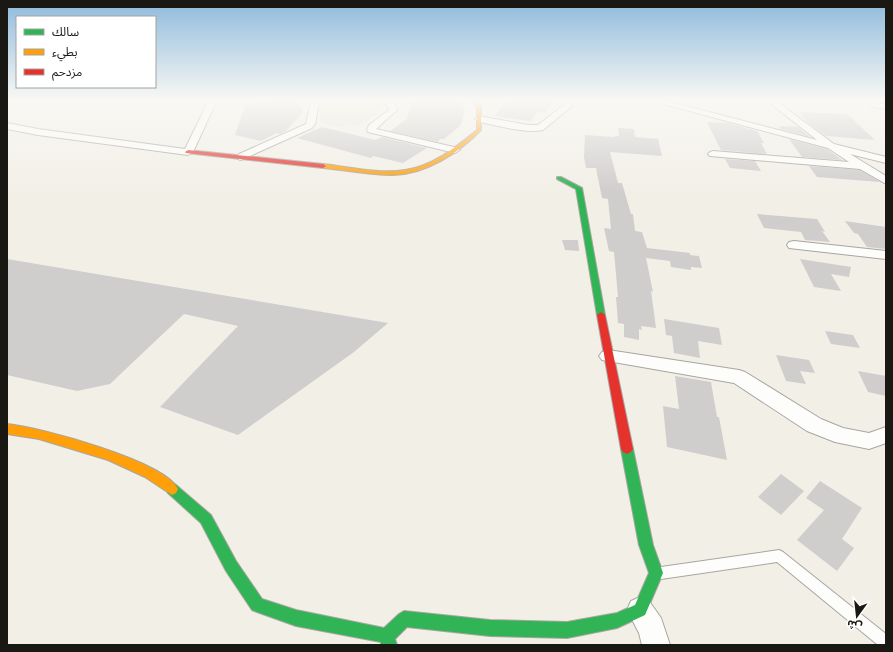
<svg xmlns="http://www.w3.org/2000/svg" width="893" height="652" viewBox="0 0 893 652" font-family="Bitter,'Noto Sans Arabic',serif">
<rect width="100%" height="100%" fill="#f2efe7"/>
<polygon fill="#e5e7d4" points="323,100 376,100 380,104 379,114 357,126 347,124 341,127 320,123 320,101"/>
<g fill="#d0cdcd">
<polygon points="269,100 296,100 303,112 286,131 280,134 277,133 261,141 235,135 246,103 270,102"/>
<polygon points="412,100 460,100 465,111 460,126 444,139 441,139 437,142 390,131 407,119"/>
<polygon points="553,100 546,113 537,112 531,121 493,116 508,101"/>
<polygon points="799,112 847,114 875,140 826,136 807,122"/>
<polygon points="707,122 728,123 757,131 764,143 761,143 767,154 721,150"/>
<polygon points="779,126 798,127 810,137 781,129"/>
<polygon points="322,127 375,140 382,137 427,148 403,163 373,156 371,158 297,138"/>
<polygon points="618,128 634,129 635,137 658,139 662,156 610,152 618,183 622,183 631,214 633,214 635,231 642,232 647,248 690,253 690,255 699,256 702,268 691,267 691,270 671,267 670,261 646,258 653,292 651,291 656,328 641,326 642,330 639,329 639,340 624,337 624,324 618,323 616,297 618,297 614,252 609,251 604,228 611,229 608,199 602,198 596,168 586,168 584,157 585,135 615,137 615,136 619,136"/>
<polygon points="789,139 827,149 842,160 802,157"/>
<polygon points="725,159 755,161 761,171 730,168"/>
<polygon points="809,166 860,170 880,182 817,177"/>
<polygon points="757,214 817,219 825,232 822,231 830,242 805,240 801,232 764,228"/>
<polygon points="845,221 886,227 886,249 867,247 858,234 854,233"/>
<polygon points="562,240 578,240 579,251 565,250"/>
<polygon points="7,259 388,323 354,352 238,435 160,407 238,326 184,314 110,384 77,391 7,375"/>
<polygon points="800,259 851,267 849,277 831,274 841,291 814,287"/>
<polygon points="664,319 719,328 722,345 698,341 700,358 674,353 672,336 666,335"/>
<polygon points="825,331 853,335 860,348 831,344"/>
<polygon points="776,355 809,360 815,373 800,371 806,384 786,381"/>
<polygon points="858,371 886,376 886,396 868,392"/>
<polygon points="675,376 711,382 717,417 719,417 727,460 667,447 663,406 679,409"/>
<polygon points="781,474 804,491 781,515 758,497"/>
<polygon points="820,481 862,508 842,539 854,548 837,571 797,540 824,510 806,498"/>
</g>
<g fill="none" stroke-linecap="round" stroke-linejoin="round">
<defs>
<polygon id="lane" points="779,550 783,552 886,634 886,645 878,645 777,562 661,579 657,577 655,573 657,569 661,567"/>
<g id="street">
<polygon points="209,100 217,100 193,152 188,155 38,135 7,129 7,123 38,129 185,149"/>
<polygon points="321,100 319,102 315,124 312,128 243,159 240,160 235,157 237,155 306,124 311,101"/>
<path d="M380,100C389,100 395,100 397,110L376,129L458,148L460,150L455,153L368,132L367,130L369,125L389,110L388,106Z"/>
<path d="M562,100H570L572,106L543,130C525,134 497,125 479,122L475,119L479,116L528,125H538L564,105Z"/>
<polygon points="648,100 663,100 817,140 766,100 775,100 834,144 886,157 886,163 850,154 886,176 886,184 860,169 710,156 708,154 710,152 713,151 849,162 828,148"/>
<polygon points="867,100 875,100 877,102 886,105 886,109 871,106"/>
<polygon points="794,241 886,251 886,259 789,248 787,245 789,242"/>
<polygon points="608,350 739,370 745,372 821,419 843,428 869,433 886,427 886,443 869,449 835,442 807,431 734,383 602,360 599,356 602,352"/>
<polygon points="640,597 649,601 661,618 670,645 642,645 639,633 627,610 631,601"/>
</g>
<g id="fast">
<polygon points="557,177 561,177 582,188 605,315 604,317 601,318 597,315 576,189 557,179"/>
<polygon points="627,444 631,446 633,449 653,545 663,573 645,615 617,628 567,638 490,636 407,627 395,639 397,645 381,645 381,642 296,626 257,612 252,610 226,571 201,523 168,493 166,489 168,485 172,483 176,485 211,515 236,561 262,599 296,610 384,628 399,614 404,611 490,620 567,622 617,613 635,605 649,573 639,545 621,449 623,446"/>
</g>
<g id="slow">
<path d="M472,100H476L481,107V130C459,153 426,174 393,175C370,175 346,170 323,168L320,166L323,164C350,167 379,174 405,170C433,166 456,147 477,130V107Z"/>
<path d="M7,424C39,427 165,461 178,489L176,493L172,495L145,477L108,460L39,439L7,434Z"/>
</g>
<g id="jam">
<polygon points="188,150 323,164 326,166 323,168 186,153 185,152"/>
<polygon points="601,312 605,315 633,449 631,452 627,454 623,452 621,449 597,315"/>
</g>
</defs>
<use href="#lane" stroke="#a8a6a0" stroke-width="2"/>
<use href="#street" stroke="#a8a6a0" stroke-width="2"/>
<use href="#fast" stroke="#a8a6a0" stroke-width="2"/>
<use href="#slow" stroke="#a8a6a0" stroke-width="2"/>
<use href="#jam" stroke="#a8a6a0" stroke-width="2"/>
<use href="#lane" fill="#fdfdfb" fill-rule="evenodd"/>
<use href="#street" fill="#fdfdfb" fill-rule="evenodd"/>
<use href="#fast" fill="#30b455" fill-rule="evenodd"/>
<use href="#slow" fill="#ff9f0a" fill-rule="evenodd"/>
<use href="#jam" fill="#e5322d" fill-rule="evenodd"/>
</g>
<linearGradient id="sky" x2="0" y2="1"><stop stop-color="#8ebadc"/><stop offset="0.52" stop-color="#f9f8f4"/><stop offset="1" stop-color="#f9f8f4" stop-opacity="0"/></linearGradient>
<rect width="893" height="192" fill="url(#sky)"/>
<rect width="893" height="652" fill="none" stroke="#1a1813" stroke-width="16"/>
<rect x="16" y="16" width="140" height="72" fill="#ffffff" stroke="#a3a3a1"/>
<rect x="24" y="29" width="20" height="6" fill="#30b455" stroke="#a3a3a1"/>
<text x="52" y="36" font-size="12" fill="#1a1813">سالك</text>
<rect x="24" y="49" width="20" height="6" fill="#ff9f0a" stroke="#a3a3a1"/>
<text x="52" y="56" font-size="12" fill="#1a1813">بطيء</text>
<rect x="24" y="69" width="20" height="6" fill="#e5322d" stroke="#a3a3a1"/>
<text x="52" y="76" font-size="12" fill="#1a1813">مزدحم</text>
<g transform="translate(857 616) rotate(195)" stroke="#ffffff" stroke-width="3" paint-order="stroke">
<path d="M0-3L7 15L0 10L-7 15Z" fill="#1a1813"/>
<text y="-6" font-size="11" font-weight="bold" text-anchor="middle" fill="#1a1813">ش</text>
</g>
</svg>
